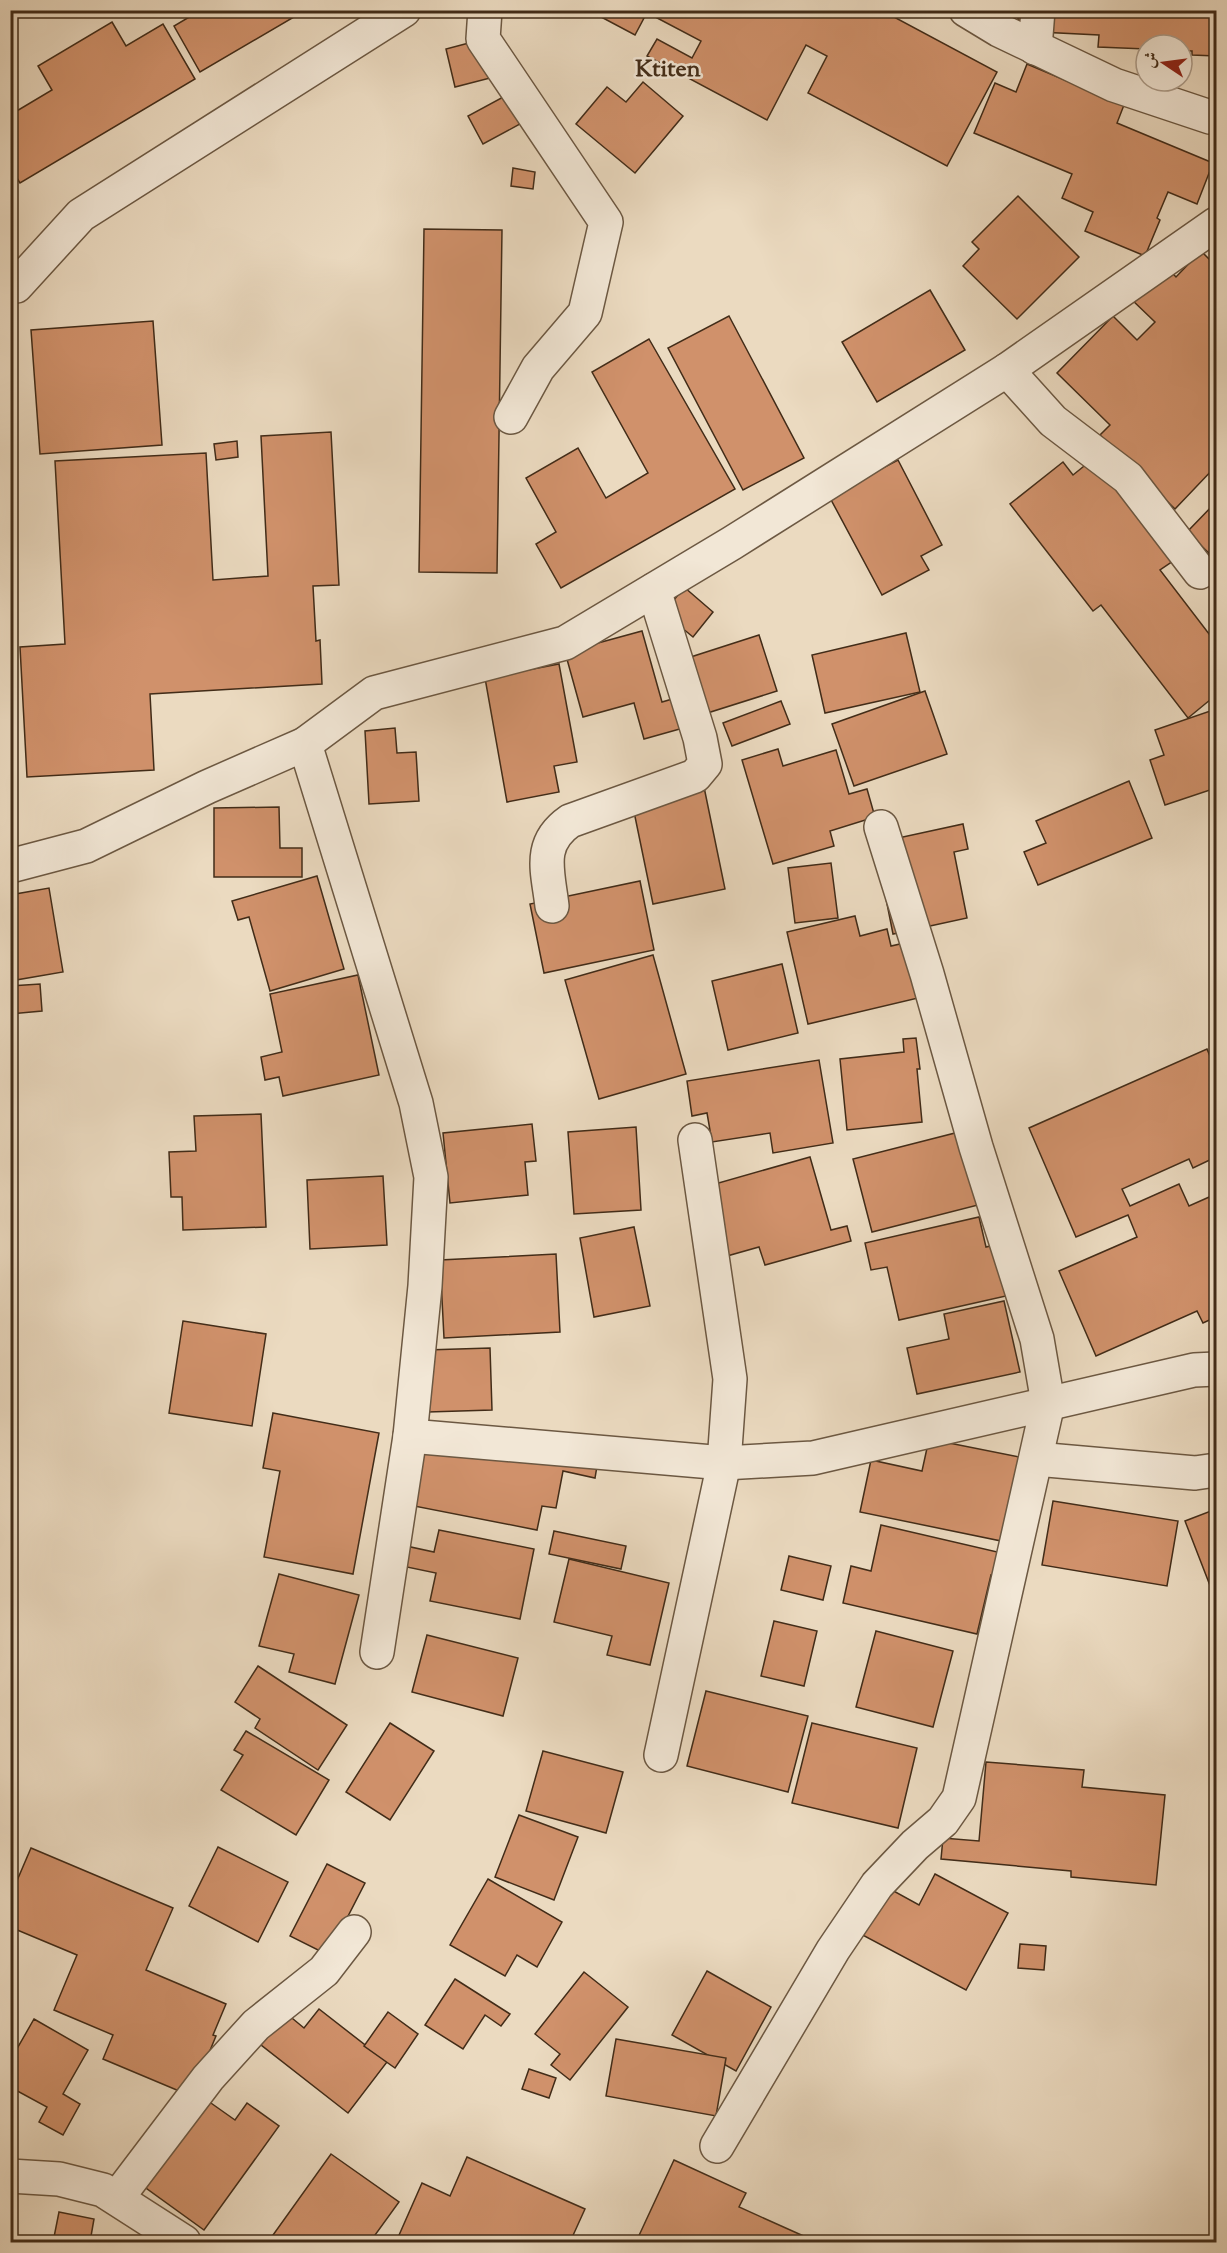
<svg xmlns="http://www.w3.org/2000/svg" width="1227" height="2253" viewBox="0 0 1227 2253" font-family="'Sorts Mill Goudy',Amiri,serif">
<rect width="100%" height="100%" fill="#ebdac0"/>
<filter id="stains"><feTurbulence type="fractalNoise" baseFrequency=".00333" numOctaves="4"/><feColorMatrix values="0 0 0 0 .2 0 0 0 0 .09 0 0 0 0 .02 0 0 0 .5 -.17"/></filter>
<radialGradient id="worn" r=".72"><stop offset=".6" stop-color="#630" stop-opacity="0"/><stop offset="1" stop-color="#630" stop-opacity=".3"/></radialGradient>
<g fill="#d0916b" stroke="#422c18" stroke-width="1.5">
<polygon points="201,10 290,10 294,17 200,72 174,26"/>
<polygon points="588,10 629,10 644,18 635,35"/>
<polygon points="642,10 881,10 997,72 947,166 808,93 827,56 806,45 767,120 647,56 657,39 692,58 701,41"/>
<polygon points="1018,10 1216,10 1216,56 1192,55 1192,51 1182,51 1182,45 1146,45 1146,49 1098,47 1099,35 1039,32 1039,21 1018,20"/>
<polygon points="112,22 126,46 163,24 195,79 20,183 10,167 10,115 52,90 38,66"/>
<polygon points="484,39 494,77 455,87 446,49"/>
<polygon points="1027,64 1124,105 1117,123 1213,163 1197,204 1168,192 1157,218 1160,220 1145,256 1085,231 1093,212 1062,198 1072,174 974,133 995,83 1016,92"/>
<polygon points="643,82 683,116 635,173 576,124 607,87 626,102"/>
<polygon points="505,96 520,124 483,144 468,116"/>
<polygon points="513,168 535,172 533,189 511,186"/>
<polygon points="1018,196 1079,257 1017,319 963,266 979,249 972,242"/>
<polygon points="424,229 502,230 497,573 419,572"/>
<polygon points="1201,251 1216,266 1216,466 1175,509 1100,435 1110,425 1057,373 1113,316 1137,340 1155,322 1129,297 1163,263 1176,277"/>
<polygon points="930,290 965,350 877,402 842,342"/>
<polygon points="729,316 804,458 743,490 668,348"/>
<polygon points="153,321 162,445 40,454 31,330"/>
<polygon points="649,339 735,489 561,588 536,544 556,532 526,478 578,448 606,498 648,473 592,372"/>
<polygon points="331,432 339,585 313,586 316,641 320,640 322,684 150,694 154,770 27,777 20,647 65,644 55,461 206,453 213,580 268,576 261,436"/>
<polygon points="237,441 238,457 216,460 214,444"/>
<polygon points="1094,458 1173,561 1160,570 1216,643 1216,695 1188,718 1101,605 1093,611 1010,504 1063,462 1073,475"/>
<polygon points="898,460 942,545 921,556 929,570 882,595 829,496"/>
<polygon points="1216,502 1216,591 1199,574 1214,558 1187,532"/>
<polygon points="684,587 713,612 693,637 664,613"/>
<polygon points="642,631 662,702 686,695 694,725 644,739 634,703 583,717 565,652"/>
<polygon points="906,633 920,692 825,713 812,655"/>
<polygon points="759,635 777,691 701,715 669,664"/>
<polygon points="559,664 577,762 554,766 559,792 507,802 485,678"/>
<polygon points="925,691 947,754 854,786 832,724"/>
<polygon points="781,701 790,724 732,746 723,723"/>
<polygon points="1216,709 1216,788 1165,805 1150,760 1164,755 1155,730"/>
<polygon points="395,728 397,753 416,752 419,801 369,804 365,731"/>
<polygon points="778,749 783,766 836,750 849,794 867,789 875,817 830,831 834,846 773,864 742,760"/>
<polygon points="1129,781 1152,838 1038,885 1024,852 1046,843 1036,821"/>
<polygon points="704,787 725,889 653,904 632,802"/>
<polygon points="279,807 280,848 302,848 302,877 214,877 214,808"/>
<polygon points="963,824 968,849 954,852 967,918 893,934 875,843"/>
<polygon points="831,863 838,918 795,923 788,868"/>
<polygon points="317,876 344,969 270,991 249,917 238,920 232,901"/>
<polygon points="640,881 654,950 544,973 530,904"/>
<polygon points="49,888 63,972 10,981 10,895"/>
<polygon points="855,916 860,936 887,929 891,946 922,939 935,994 808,1024 787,932"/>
<polygon points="653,955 686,1074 599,1099 565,980"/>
<polygon points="782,964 798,1033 728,1050 712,981"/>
<polygon points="358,975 379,1075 283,1096 279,1077 265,1080 261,1057 282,1052 270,994"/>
<polygon points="40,984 42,1011 10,1014 10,986"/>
<polygon points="916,1038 920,1069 917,1069 922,1122 847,1130 840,1059 904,1052 903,1039"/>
<polygon points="1207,1049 1216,1071 1216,1157 1193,1168 1189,1159 1122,1189 1130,1206 1179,1184 1189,1206 1216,1194 1216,1317 1203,1323 1197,1311 1096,1356 1059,1271 1137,1237 1128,1215 1076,1237 1029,1128"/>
<polygon points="819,1060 833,1143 773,1153 770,1133 712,1142 707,1113 692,1116 687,1081"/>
<polygon points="261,1114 266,1227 183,1230 182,1197 171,1197 169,1152 196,1151 194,1116"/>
<polygon points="532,1124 536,1161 525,1162 528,1195 450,1203 443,1133"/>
<polygon points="636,1127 641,1210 574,1214 568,1132"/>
<polygon points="959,1132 978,1205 872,1232 853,1159"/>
<polygon points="810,1157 831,1230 847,1226 851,1241 765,1265 759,1247 727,1256 708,1186"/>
<polygon points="383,1176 387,1245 310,1249 307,1180"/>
<polygon points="979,1217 986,1247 1016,1240 1028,1291 899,1320 887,1267 871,1270 865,1243"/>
<polygon points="634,1227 650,1306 594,1317 580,1238"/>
<polygon points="556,1254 560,1332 444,1338 440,1260"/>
<polygon points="1004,1301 1020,1372 917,1394 907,1348 949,1339 944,1314"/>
<polygon points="183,1321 266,1334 252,1426 169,1413"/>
<polygon points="490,1348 492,1410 428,1412 426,1350"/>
<polygon points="273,1413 379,1433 353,1574 264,1557 280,1471 263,1468"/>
<polygon points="428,1434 597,1466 595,1478 563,1471 556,1508 542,1506 537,1530 414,1506"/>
<polygon points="929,1439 1029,1459 1011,1543 860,1512 871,1460 922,1471"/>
<polygon points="1053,1501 1178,1521 1167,1586 1042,1565"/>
<polygon points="1216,1509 1216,1601 1185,1521"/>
<polygon points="881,1525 1006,1554 1001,1577 991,1575 977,1634 843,1603 851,1566 871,1571"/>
<polygon points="439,1530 534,1549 520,1619 430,1601 436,1573 402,1566 406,1546 434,1552"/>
<polygon points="554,1531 626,1546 621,1569 549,1554"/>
<polygon points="789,1556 831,1566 823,1600 781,1590"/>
<polygon points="569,1559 669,1583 650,1665 607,1655 612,1636 554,1622"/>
<polygon points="279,1574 359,1595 335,1684 289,1672 294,1654 259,1646"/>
<polygon points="774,1621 817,1631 804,1686 761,1676"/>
<polygon points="876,1631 953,1651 933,1727 856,1707"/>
<polygon points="427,1635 518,1658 503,1716 412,1692"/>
<polygon points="258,1666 347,1725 318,1770 255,1728 260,1719 235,1702"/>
<polygon points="706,1691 808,1716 788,1792 687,1766"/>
<polygon points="390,1723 434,1751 390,1820 346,1792"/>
<polygon points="812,1723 917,1748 898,1828 792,1803"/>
<polygon points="246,1731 329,1780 296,1835 221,1790 243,1755 234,1750"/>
<polygon points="543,1751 623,1772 606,1833 526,1811"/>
<polygon points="10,1760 17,1762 10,1778"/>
<polygon points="986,1762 1084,1770 1082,1787 1165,1795 1156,1885 1071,1877 1071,1871 941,1859 943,1838 979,1841"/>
<polygon points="519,1815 578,1837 554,1900 495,1877"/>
<polygon points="218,1847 288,1882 258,1942 189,1906"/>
<polygon points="31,1848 173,1908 146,1970 226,2004 213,2035 216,2036 191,2096 103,2059 113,2035 54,2010 77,1955 10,1927 10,1897"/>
<polygon points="327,1864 365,1883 328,1955 290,1936"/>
<polygon points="935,1874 1008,1913 966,1990 855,1931 881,1884 919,1905"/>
<polygon points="488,1879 562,1922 537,1967 517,1955 505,1976 450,1945"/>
<polygon points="1020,1944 1046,1946 1044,1970 1018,1968"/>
<polygon points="707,1971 771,2007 736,2071 672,2035"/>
<polygon points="584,1972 628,2007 570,2080 551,2065 560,2054 535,2034"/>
<polygon points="455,1979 510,2014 501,2026 485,2015 463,2049 425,2025"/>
<polygon points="281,2009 304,2028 319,2009 387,2062 348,2113 256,2041"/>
<polygon points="388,2012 418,2034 395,2068 364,2046"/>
<polygon points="34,2019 88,2050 63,2094 80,2104 63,2135 39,2122 47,2107 10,2087 10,2061"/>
<polygon points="616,2039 726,2058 716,2116 606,2096"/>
<polygon points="529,2069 556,2078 549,2098 522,2089"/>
<polygon points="201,2096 235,2120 247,2103 279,2126 204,2230 139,2183"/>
<polygon points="331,2154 399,2202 370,2242 268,2242"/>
<polygon points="467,2157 585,2209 570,2242 396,2242 422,2183 450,2196"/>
<polygon points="674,2160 746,2193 739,2207 817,2242 636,2242"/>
<polygon points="59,2212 94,2219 90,2242 54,2237"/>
</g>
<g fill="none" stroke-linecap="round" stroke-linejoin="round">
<defs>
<g id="minor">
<polyline points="485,10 483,39 606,222 585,313 538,368 511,417"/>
<polyline points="966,10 999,30 1114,85 1210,117 1216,117"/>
<polyline points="1035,48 1038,10"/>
<polyline points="10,282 16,286 81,215 404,10"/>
<polyline points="1007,370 1053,421 1128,478 1200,572"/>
<polyline points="305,744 416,1103 431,1177 425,1286 410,1436 377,1652"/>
<polyline points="10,866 86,846 207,787 305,744 374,693 565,643 732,543 1007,370 1216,224"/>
<path d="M552,906C548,871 537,844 570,821L695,776L705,764L700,738L654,590"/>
<polyline points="410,1436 724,1463 813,1458 1194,1370 1216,1369"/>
<polyline points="1036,1459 1195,1473 1216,1470"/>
<polyline points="661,1755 724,1463 730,1379 695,1140"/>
<polyline points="717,2146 833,1950 877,1885 915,1845 943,1821 959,1798 1048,1403 1037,1339 976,1147 927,974 881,827"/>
<polyline points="10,2176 59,2179 103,2190 184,2242"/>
<polyline points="117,2198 208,2078 256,2025 324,1971 354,1932"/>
</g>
</defs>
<use href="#minor" stroke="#6c5842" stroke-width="36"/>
<use href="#minor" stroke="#f2e7d6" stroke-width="33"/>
</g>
<g text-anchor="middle" stroke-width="5" stroke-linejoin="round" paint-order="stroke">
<g font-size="24" font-weight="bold" fill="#422c18" stroke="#f2e7d6">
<text x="668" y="76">Ktiten</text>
</g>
</g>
<rect width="1227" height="2253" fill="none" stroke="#ebdac0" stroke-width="36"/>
<rect x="12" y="12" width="1203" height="2229" fill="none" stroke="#422c18" stroke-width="3"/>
<rect x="18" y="18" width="1191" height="2217" fill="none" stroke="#422c18" stroke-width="1.5"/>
<g transform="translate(1164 63) rotate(283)"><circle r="28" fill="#f2e7d6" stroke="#ac9c8a" stroke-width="1.5"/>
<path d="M0-4.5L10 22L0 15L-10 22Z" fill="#8f2418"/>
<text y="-9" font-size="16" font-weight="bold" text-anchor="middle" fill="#422c18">ش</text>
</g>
<rect width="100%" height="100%" filter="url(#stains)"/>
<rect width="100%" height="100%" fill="url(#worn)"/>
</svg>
